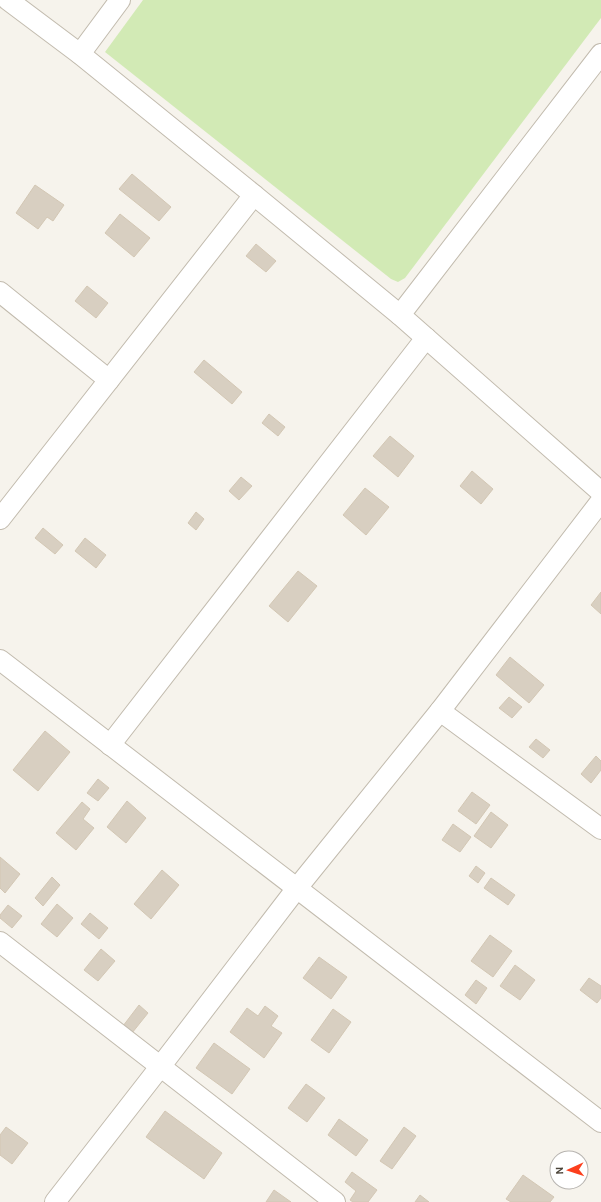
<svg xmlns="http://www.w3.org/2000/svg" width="601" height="1202" viewBox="0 0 601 1202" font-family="'Alegreya Sans',sans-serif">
<rect width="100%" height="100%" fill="#f6f3ec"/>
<polygon fill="#d2eab5" points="143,0 601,0 601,18 405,278 398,282 391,279 105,52"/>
<g fill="#d8cfc1" stroke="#d3c7b4">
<polygon points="132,174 171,207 159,221 119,189"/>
<polygon points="35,185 64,205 53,221 47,217 38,229 16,213"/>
<polygon points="120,214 150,238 134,257 105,233"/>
<polygon points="256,244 276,261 266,272 246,256"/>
<polygon points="87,286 108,303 96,318 75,301"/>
<polygon points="204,360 242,392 232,404 194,372"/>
<polygon points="269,414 285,427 278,436 262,423"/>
<polygon points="390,436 414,456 398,477 373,456"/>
<polygon points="472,471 493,489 481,504 460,486"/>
<polygon points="241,477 252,486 239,500 229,491"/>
<polygon points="365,488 389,507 366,535 343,515"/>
<polygon points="196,512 204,519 196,530 188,523"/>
<polygon points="43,528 63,545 55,554 35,538"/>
<polygon points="85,538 106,555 96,568 75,551"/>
<polygon points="298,571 317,586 288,622 269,606"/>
<polygon points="601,592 601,614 591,605"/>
<polygon points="510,657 544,685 529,703 496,675"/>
<polygon points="509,697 522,707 512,718 499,708"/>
<polygon points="45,731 70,752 38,791 13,770"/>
<polygon points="536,739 550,750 543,758 529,747"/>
<polygon points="596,756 601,761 601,770 591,783 581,774"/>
<polygon points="98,779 109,788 98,801 87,793"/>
<polygon points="472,792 490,805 476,824 458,811"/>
<polygon points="127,801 146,818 126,843 107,827"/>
<polygon points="82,802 90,809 83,819 94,828 76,850 56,833"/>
<polygon points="491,812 508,825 491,848 474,836"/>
<polygon points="453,824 471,837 460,852 442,840"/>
<polygon points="0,857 20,874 5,893 0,888"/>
<polygon points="476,866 485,873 478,883 469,876"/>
<polygon points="162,870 179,885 151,919 134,904"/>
<polygon points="52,877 60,885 43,906 35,898"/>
<polygon points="491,878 515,895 508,905 484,888"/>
<polygon points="57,904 73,918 57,937 41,924"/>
<polygon points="8,905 22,916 12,928 0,918 0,915"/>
<polygon points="90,913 108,928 99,939 81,924"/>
<polygon points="490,935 512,951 493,977 471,961"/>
<polygon points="101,949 115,961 98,981 84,970"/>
<polygon points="319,957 347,977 331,999 303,978"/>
<polygon points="515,965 535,980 520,1000 500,986"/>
<polygon points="589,978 601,986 601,998 597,1003 580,990"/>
<polygon points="476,980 487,988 476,1004 465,995"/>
<polygon points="139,1005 148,1013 132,1033 123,1026"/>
<polygon points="265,1006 278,1016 271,1026 282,1033 264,1058 230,1032 247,1008 258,1016"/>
<polygon points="333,1009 351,1022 329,1053 311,1040"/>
<polygon points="214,1043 250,1069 232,1094 196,1068"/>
<polygon points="306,1084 325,1098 307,1122 288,1108"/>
<polygon points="165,1111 222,1153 204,1179 146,1137"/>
<polygon points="339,1119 368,1140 356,1156 328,1135"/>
<polygon points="6,1127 28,1143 12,1164 0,1155 0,1135"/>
<polygon points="404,1127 416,1136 392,1169 380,1161"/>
<polygon points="352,1172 377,1190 368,1202 353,1202 350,1200 356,1191 345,1182"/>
<polygon points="523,1175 554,1197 550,1202 511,1202 506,1199"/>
<polygon points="274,1190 291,1202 266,1202"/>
<polygon points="420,1195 429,1202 415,1202"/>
</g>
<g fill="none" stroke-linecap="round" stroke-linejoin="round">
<defs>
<g id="street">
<polyline points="8,0 80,54 254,195 400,315 601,492"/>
<polyline points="80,54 120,0"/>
<polyline points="0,292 109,380"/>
<polyline points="400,315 601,54"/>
<polyline points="0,519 254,195"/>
<polyline points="0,660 601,1122"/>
<polyline points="440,711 601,829"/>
<polyline points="110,745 426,338"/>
<polyline points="0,942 335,1202"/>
<polyline points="55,1202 160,1067 297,888 440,711 601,501"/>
</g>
</defs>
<use href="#street" stroke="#c2bbae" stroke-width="22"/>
<use href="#street" stroke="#fff" stroke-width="20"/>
</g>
<g transform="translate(569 1170) rotate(267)"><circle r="19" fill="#ffffff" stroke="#b7b4b0"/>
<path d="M0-3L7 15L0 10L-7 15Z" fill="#fc3f1d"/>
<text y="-6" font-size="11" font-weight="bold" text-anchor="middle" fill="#4b4439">N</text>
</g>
</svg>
